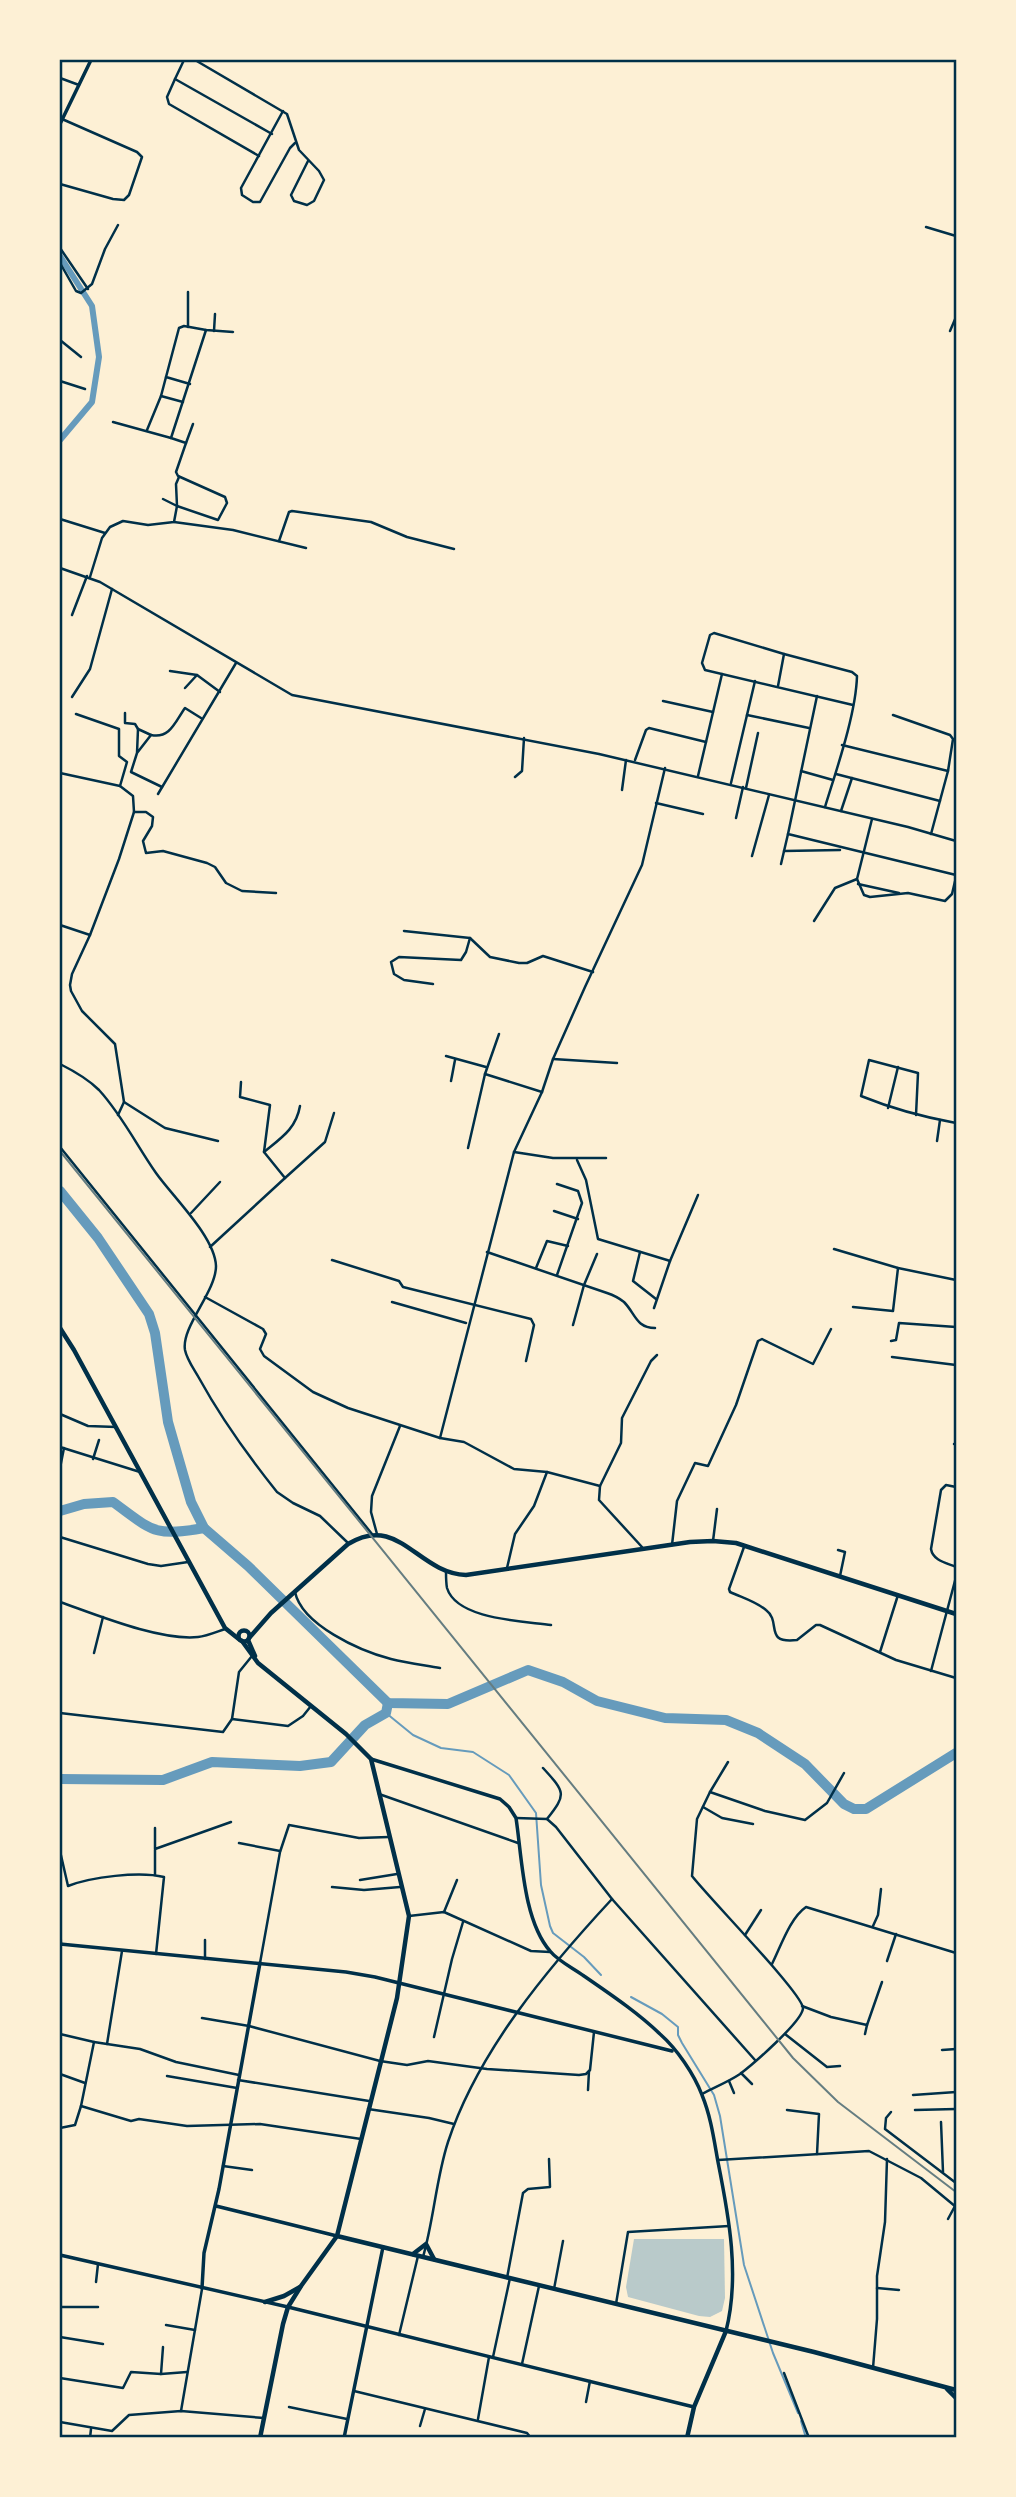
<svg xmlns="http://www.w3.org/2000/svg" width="1016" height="2497" viewBox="0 0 1016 2497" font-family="Raleway,sans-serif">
<rect width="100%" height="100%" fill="#fdf0d5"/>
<polygon fill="#b9caca" points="634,2239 724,2239 725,2298 722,2311 710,2317 699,2316 628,2297 626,2287"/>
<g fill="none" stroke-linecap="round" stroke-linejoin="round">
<g stroke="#669bbc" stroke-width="2">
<polyline points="386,1713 413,1735 441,1748 473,1752 509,1775 536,1813 541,1885 550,1926 553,1933 584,1957 601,1975"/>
<polyline points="631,1997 662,2014 678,2027 678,2035 682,2043 714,2095 720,2116 744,2265 773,2353 798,2413"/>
<polyline points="801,2421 806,2438"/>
</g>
<polyline stroke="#669bbc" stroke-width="6" points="60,256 92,306 99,357 92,402 60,440"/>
<g stroke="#669bbc" stroke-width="10">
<polyline points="60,1191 98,1238 149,1314 155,1333 168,1422 191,1502 204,1528 248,1566 388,1703 448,1704 528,1670 563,1682 597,1701 665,1718 726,1720 758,1733 805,1764 844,1804 854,1809 866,1809 956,1753"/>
<path d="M60,1511L84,1504L113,1502C153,1531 153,1537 204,1528"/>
<polyline points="60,1779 163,1780 212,1762 300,1766 331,1762 365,1725 386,1713 388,1703"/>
</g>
<g stroke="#003049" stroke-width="2.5">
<polyline points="195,60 287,114 299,150 319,171 324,180 314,201 307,205 294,201 291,195 308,161"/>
<polyline points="60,78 79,85"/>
<polyline points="175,79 184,60"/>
<polyline points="283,111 241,188 242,195 253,202 260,202 290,148 295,143"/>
<polyline points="259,156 169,104 167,97 175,79 272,134"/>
<polyline points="60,184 113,199 124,200 129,195 142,157 137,152 62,119"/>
<polyline points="926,227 956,236"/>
<polyline points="60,248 88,289"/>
<polyline points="60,263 76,291 81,293 92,284 105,249 118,225"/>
<polyline points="188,292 188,327"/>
<polyline points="214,331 215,314"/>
<polyline points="950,331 956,317"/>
<polyline points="60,340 81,357"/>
<polyline points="60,381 85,389"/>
<polyline points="190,384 166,377 179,328 184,326 206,330 233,332"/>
<polyline points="161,396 183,402"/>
<polyline points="113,422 171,438"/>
<polyline points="147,430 161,396 166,377"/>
<polyline points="186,443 193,424"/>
<polyline points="163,499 177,506 176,484 179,477"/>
<polyline points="60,519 105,533"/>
<polyline points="174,522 233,530 306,548"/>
<polyline points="279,541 289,512 292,511 371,522 407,537 454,549"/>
<polyline points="60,568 100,582 292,695 599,754 908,827 956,841"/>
<polyline points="90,577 102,538 110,527 123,521 148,525 174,522 177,506 218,520 227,503 225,497 178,476 176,472 186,443 171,438 206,330"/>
<polyline points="72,615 87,576"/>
<path d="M784,654L852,672L857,676C856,714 836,771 825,807"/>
<polyline points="170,671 197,675 220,692"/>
<polyline points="778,686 784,654 714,633 710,635 702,663 705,670 853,705"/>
<polyline points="185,688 197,675"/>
<polyline points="817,696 788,834 956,875"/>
<polyline points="72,697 90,669 112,589"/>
<polyline points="663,701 713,712"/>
<polyline points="125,713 125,723 135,724 138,729"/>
<polyline points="76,714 119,729 119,756 127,762 120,786"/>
<polyline points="747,715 809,728"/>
<polyline points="893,715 950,735 953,739 948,771 931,834"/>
<path d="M151,735C170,739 175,722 185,708L201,718"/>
<polyline points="842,745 948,771"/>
<polyline points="137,753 138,729 151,735 137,753 131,772 162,787"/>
<polyline points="635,760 646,730 649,728 706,742"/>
<polyline points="801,771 833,780"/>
<polyline points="60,773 120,786 133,796 134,812 119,859 90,935 72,974 70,985 71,991 82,1011 115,1044 124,1102 118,1115"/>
<polyline points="836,774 940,801"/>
<polyline points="698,776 722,674"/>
<polyline points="515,777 522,771 524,738"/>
<polyline points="731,783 755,681"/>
<polyline points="746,788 758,733"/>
<polyline points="622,790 626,760"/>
<polyline points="158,794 236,663"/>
<polyline points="656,803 703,814"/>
<polyline points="841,811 852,778"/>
<polyline points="134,812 146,812 153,817 152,826 143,841 146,853 163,851 207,863 215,867 226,883 242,891 276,893"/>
<polyline points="736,818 743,787"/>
<polyline points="872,819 857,879 864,895 870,897 908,893 945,901 952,894 956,877"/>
<polyline points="784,851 840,850"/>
<polyline points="752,856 769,795"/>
<polyline points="781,864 788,834"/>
<polyline points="858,884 899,893"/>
<polyline points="814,921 835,888 857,879"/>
<polyline points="60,925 90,935"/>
<polyline points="404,931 470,938 490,957 519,963 527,963 543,956 593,972"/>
<polyline points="433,984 404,980 394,974 391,962 399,957 461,960 466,952 470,938"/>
<polyline points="446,1056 486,1067"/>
<polyline points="553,1059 617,1063"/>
<path d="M60,1064C74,1071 87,1078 99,1090C122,1115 137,1146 156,1173C173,1197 215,1237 216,1266C216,1292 181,1327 185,1350C187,1360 194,1369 199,1378C221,1418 249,1457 277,1492L293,1503L320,1516L347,1542"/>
<polyline points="485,1074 542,1092"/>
<polyline points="451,1081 455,1060"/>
<polyline points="124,1102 165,1128 218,1141"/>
<polyline points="888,1108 898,1067"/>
<path d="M916,1115L918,1073L869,1060L861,1096C893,1109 923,1117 956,1123"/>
<polyline points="937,1141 940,1120"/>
<polyline points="60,1147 372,1534"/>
<polyline points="468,1148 485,1074 499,1034"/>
<path d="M264,1152C281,1138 296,1129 300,1106"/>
<polyline points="514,1152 553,1158 606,1158"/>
<polyline points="577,1160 586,1180 598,1239 667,1260 670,1261 698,1195"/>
<polyline points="285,1178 325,1142 334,1113"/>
<polyline points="557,1184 578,1191 582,1203 557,1275"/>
<polyline points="554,1211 578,1219"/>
<polyline points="191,1213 220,1182"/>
<polyline points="210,1247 285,1178 264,1152 270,1105 240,1097 241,1082"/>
<polyline points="834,1249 898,1268 956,1280"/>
<path d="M487,1252L607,1293C613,1295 619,1298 624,1302C635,1313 636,1328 655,1328"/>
<polyline points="640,1252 633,1281 656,1299"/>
<polyline points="332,1260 399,1281 403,1287 531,1319 534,1325 526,1361"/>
<polyline points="536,1268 547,1241 568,1246"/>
<polyline points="205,1297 263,1329 266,1334 260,1349 264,1356 313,1392 348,1408 440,1438 464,1442 514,1469 547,1472 600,1486 599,1500 642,1547"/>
<polyline points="392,1302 466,1323"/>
<polyline points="853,1307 893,1311 898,1268"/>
<polyline points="654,1308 670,1261"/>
<polyline points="573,1325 584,1285 597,1254"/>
<polyline points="891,1341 896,1340 899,1323 956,1327"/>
<polyline points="892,1357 956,1365"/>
<polyline points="60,1414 88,1426 116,1427"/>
<polyline points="440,1438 514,1152 542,1092 553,1059 585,987 642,865 665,768"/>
<polyline points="954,1444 956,1444"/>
<polyline points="60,1447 140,1472"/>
<polyline points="93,1459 99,1440"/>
<polyline points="60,1468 64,1448"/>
<polyline points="600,1486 621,1443 622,1418 651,1361 657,1355"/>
<path d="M956,1487L946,1485L941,1490L931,1549C933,1561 947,1563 956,1567"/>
<polyline points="377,1534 371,1512 372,1496 400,1426"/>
<polyline points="60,1537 148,1564 161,1566 188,1562"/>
<polyline points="713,1541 717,1509"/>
<polyline points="672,1545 677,1501 695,1463 708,1466 736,1405 758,1341 762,1339 813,1364 831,1329"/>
<path d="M744,1547L729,1589L730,1592C743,1598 755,1601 766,1610C782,1622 763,1644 797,1640L816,1625H820L896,1660L956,1678"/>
<polyline points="838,1550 845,1552 840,1576"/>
<polyline points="507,1568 515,1534 534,1506 547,1472"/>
<path d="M446,1571C446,1577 446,1583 447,1588C457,1620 524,1621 551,1625"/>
<path d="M295,1592C302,1625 360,1651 391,1659C407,1663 423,1665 440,1668"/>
<path d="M60,1602C97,1615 160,1641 198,1637C207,1636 216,1632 225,1629"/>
<polyline points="880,1652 898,1595"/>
<polyline points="94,1653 103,1617"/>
<polyline points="931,1671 956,1577"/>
<polyline points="60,1713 223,1732 232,1719 239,1672 252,1656"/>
<polyline points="232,1719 288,1726 303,1716 311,1706"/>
<path d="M543,1768C565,1792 567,1794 547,1819"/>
<polyline points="710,1792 765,1811 805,1820 827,1803 844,1773"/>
<polyline points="379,1794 518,1843"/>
<polyline points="703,1807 722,1818 753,1824"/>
<polyline points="516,1818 547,1819 556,1827 612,1899 755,2060"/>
<polyline points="155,1828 155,1849 231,1822"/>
<polyline points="239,1843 280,1851"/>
<path d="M60,1851L68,1886C91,1877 139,1871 164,1877L156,1954"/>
<polyline points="155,1875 155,1850"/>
<polyline points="360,1880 397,1874"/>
<polyline points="332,1887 364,1890 400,1887"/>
<polyline points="444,1912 457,1880"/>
<polyline points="409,1916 444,1912 531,1951 550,1952"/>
<polyline points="60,1919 61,1945"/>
<polyline points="873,1926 878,1915 881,1889"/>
<polyline points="745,1935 761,1910"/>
<polyline points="205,1940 205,1959"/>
<polyline points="887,1961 896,1934"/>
<polyline points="260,1963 280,1852 289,1825 359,1838 389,1837"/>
<path d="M772,1964C781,1946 790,1918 806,1907L956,1953"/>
<polyline points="802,2006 831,2017 867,2025 882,1982"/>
<polyline points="202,2018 249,2026 380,2061 407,2065 428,2061 487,2069 579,2075 586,2074 590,2070 594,2032"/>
<polyline points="60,2034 94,2042 81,2106 75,2125 60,2128"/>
<polyline points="785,2034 827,2067 840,2066"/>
<polyline points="865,2034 867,2025"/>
<polyline points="434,2037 452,1959 463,1922"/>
<polyline points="94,2042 107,2044 122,1951"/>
<polyline points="107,2044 140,2049 176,2062 239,2075"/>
<polyline points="942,2050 956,2049"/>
<polyline points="741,2073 752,2084"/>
<polyline points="60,2074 85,2083"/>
<polyline points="167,2076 237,2088"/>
<polyline points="238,2080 369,2101"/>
<polyline points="729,2081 734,2093"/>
<polyline points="588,2090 589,2071"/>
<path d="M702,2094C715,2087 728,2082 740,2074C752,2065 803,2021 803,2008C802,1993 708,1897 692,1876L697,1819L710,1792L728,1762"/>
<polyline points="913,2095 956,2092"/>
<polyline points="81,2106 131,2121 139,2119 187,2126 260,2124 361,2139"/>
<polyline points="368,2109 429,2118 454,2124"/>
<polyline points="787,2110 819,2114 817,2154"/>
<polyline points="915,2110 956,2109"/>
<polyline points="891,2112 886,2118 885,2129 956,2183"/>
<polyline points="941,2122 943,2172"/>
<polyline points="718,2160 869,2151 921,2178 956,2207"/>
<polyline points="223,2166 252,2170"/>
<polyline points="948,2219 955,2206"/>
<path d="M423,2257C434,2219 436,2179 448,2142C478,2051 548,1968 612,1899"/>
<polyline points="507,2278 523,2193 528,2189 550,2187 549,2159"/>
<polyline points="96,2282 98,2264"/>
<polyline points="877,2288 899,2290"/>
<polyline points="554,2289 563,2241"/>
<polyline points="616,2304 628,2232 729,2226"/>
<polyline points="60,2307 98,2307"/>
<polyline points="166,2325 195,2330"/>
<polyline points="399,2335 418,2256"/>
<polyline points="60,2337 103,2344"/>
<polyline points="493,2357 510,2278"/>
<polyline points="522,2364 539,2286"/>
<polyline points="873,2368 877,2319 877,2276 885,2222 887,2159"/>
<polyline points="784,2373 809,2438"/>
<polyline points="161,2374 163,2347"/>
<polyline points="60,2378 123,2388 131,2372 161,2374 187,2372"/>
<polyline points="354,2391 527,2433 531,2438"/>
<polyline points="586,2402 590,2381"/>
<polyline points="289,2407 347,2419"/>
<polyline points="181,2411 202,2289"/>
<polyline points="478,2419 489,2357"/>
<polyline points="60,2422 112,2431 129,2415 181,2411 264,2418"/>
<polyline points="420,2426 425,2409"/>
<polyline points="90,2438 91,2429"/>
</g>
<g stroke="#003049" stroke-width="3.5">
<polyline points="60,124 91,60"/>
<path d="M371,1759L500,1799L509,1807L516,1818C522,1857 523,1920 550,1951C558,1961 573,1968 584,1976C610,1994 637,2012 660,2034C677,2049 694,2074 702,2095C711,2117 714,2140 718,2162C729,2217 740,2276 726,2331"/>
<polyline points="60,1944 346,1972 375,1977 672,2051"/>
<polyline points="216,2206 337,2236"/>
<polyline points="202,2288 204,2253 219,2189 260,1963"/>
<polyline points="344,2438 383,2247"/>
</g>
<polyline stroke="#003049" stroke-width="3.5" points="60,2255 288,2307 694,2407"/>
<g stroke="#003049" stroke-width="4.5">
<polyline points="248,1640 255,1656"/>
<polyline points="242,1641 258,1663 346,1734 371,1759 409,1916 397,1998 337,2236 301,2286 288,2307 283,2324 260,2438"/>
<polyline points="337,2236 814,2352 956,2390"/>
<polyline points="413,2254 426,2244 434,2259"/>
<polyline points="265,2302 284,2296 300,2287"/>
<polyline points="947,2389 956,2398"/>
<polyline points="687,2438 694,2407 726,2331"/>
</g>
<g stroke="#003049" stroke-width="4.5">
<polyline points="60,1328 74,1350 225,1628 240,1640"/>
<circle cx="244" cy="1636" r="5.5"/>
<path d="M249,1638L271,1613L348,1544C399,1513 417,1573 466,1575L690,1542L713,1541L736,1543L956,1614"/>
</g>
<polyline stroke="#657d81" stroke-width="2" points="60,1151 793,2058 838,2102 956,2192"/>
</g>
<rect width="1016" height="2497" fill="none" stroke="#fdf0d5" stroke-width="122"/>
<rect x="61" y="61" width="894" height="2375" fill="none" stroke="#003049" stroke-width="2.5"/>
</svg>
